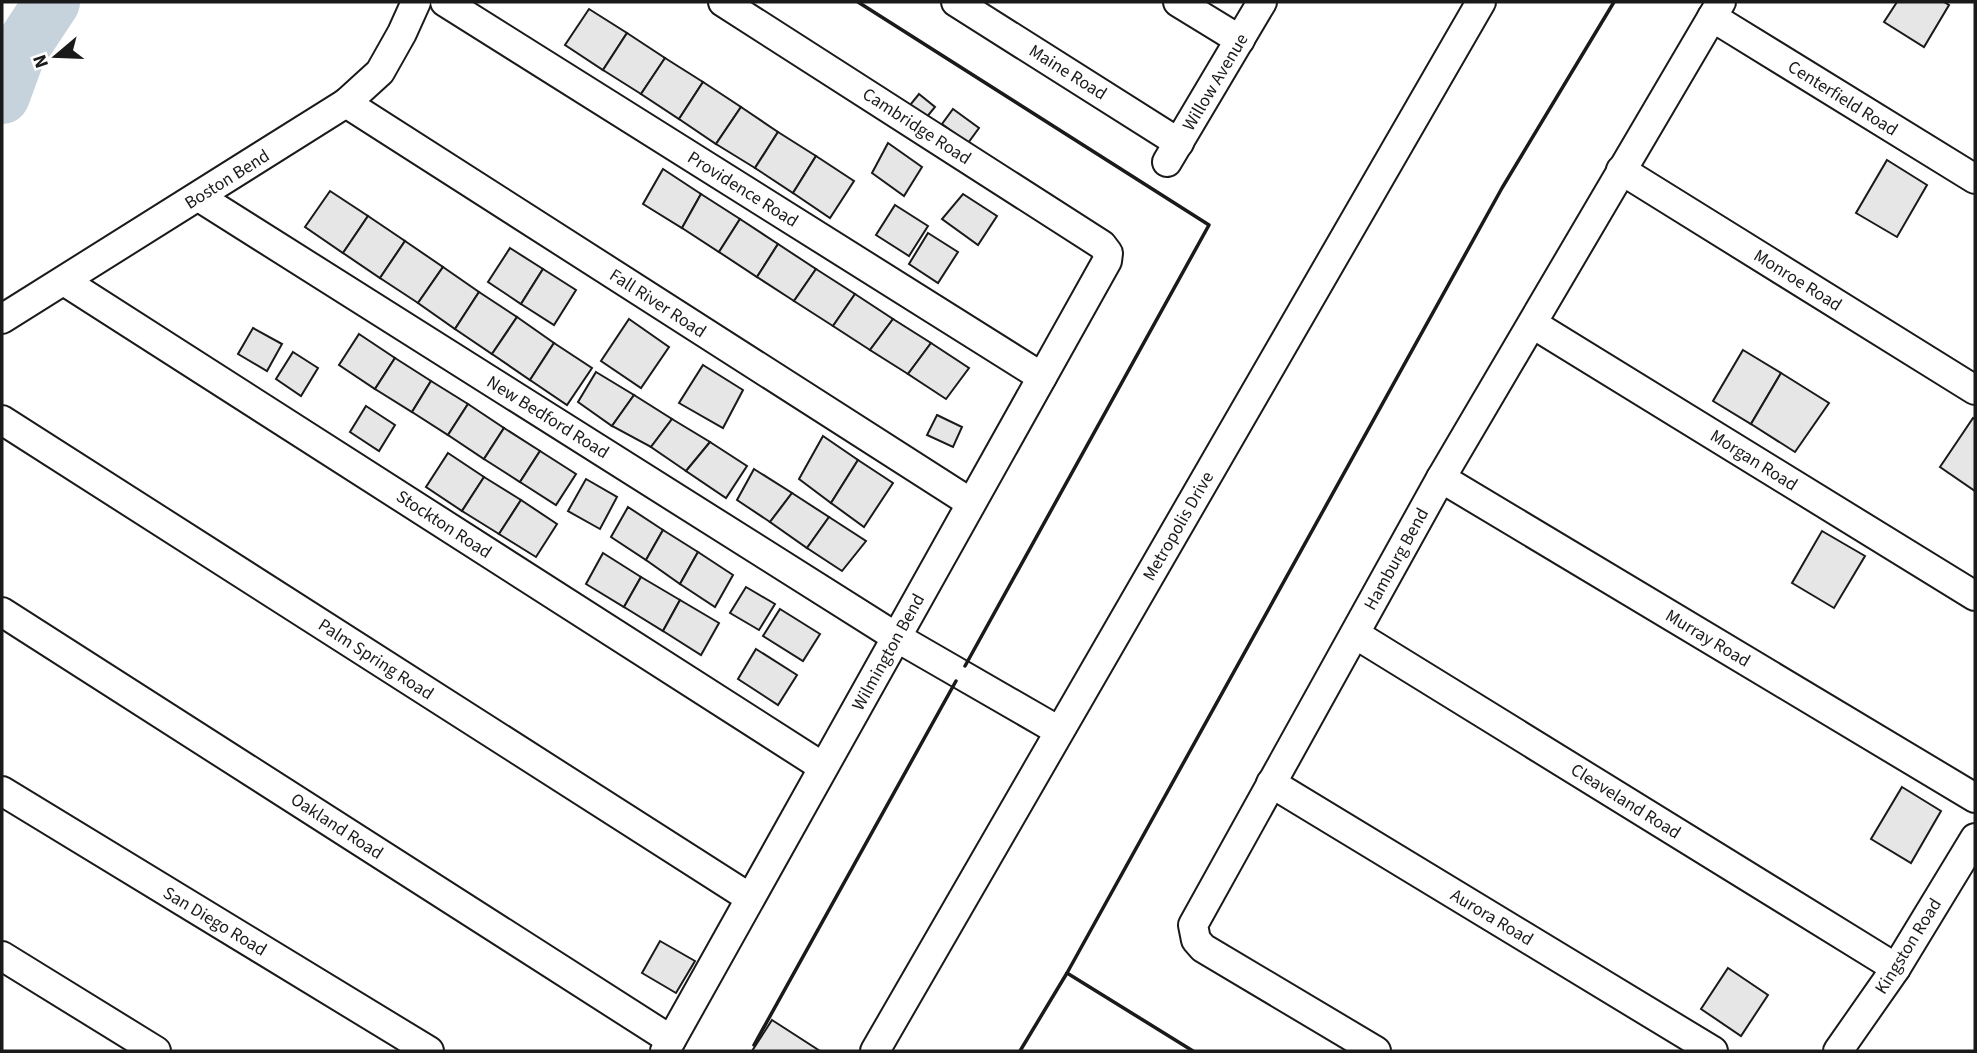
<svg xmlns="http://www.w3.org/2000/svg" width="1977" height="1053" viewBox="0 0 1977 1053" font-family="'Source Sans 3',sans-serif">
<rect width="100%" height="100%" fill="#fff"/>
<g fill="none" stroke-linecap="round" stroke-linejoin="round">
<polyline stroke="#c6d2dc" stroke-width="56" points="2,96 17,55 52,2"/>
</g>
<g fill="#e6e6e6" stroke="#1a1a1a" stroke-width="2">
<polygon points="1897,2 1944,2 1949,5 1924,47 1884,22"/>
<polygon points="589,9 627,33 603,70 565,45"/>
<polygon points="627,33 665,58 641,94 603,70"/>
<polygon points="665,58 703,82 679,119 641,94"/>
<polygon points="703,82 741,107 716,144 679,119"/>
<polygon points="919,94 935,107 926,118 910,105"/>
<polygon points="741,107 778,132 755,168 716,144"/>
<polygon points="953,109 979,128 968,143 942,124"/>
<polygon points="778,132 816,156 793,193 755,168"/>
<polygon points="888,143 922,167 904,196 872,173"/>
<polygon points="816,156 854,181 830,218 793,193"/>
<polygon points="1887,160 1927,185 1897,237 1856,213"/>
<polygon points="663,169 701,194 682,228 643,204"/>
<polygon points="330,191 368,216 343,253 305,227"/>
<polygon points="701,194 740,219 719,252 682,228"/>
<polygon points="963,194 997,216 978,245 942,219"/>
<polygon points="895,205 928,226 909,256 876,235"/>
<polygon points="368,216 405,241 380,278 343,253"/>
<polygon points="740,219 778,244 757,277 719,252"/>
<polygon points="928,233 958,252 938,283 909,264"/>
<polygon points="405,241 443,267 418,303 380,278"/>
<polygon points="778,244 816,269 794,301 757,277"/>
<polygon points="510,248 543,269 521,304 488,282"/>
<polygon points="443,267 479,292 455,329 418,303"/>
<polygon points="543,269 576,290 554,325 521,304"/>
<polygon points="816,269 855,294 833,326 794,301"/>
<polygon points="479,292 517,317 492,354 455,329"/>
<polygon points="855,294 893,319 870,350 833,326"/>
<polygon points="517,317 554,343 530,380 492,354"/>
<polygon points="629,319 669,347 641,388 601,361"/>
<polygon points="893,319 931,343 908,374 870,350"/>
<polygon points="253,328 282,344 267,371 238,354"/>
<polygon points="359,334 395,358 375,389 339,365"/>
<polygon points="554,343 592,368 567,405 530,380"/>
<polygon points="931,343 969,368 946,399 908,374"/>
<polygon points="1743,350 1781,373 1751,424 1713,401"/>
<polygon points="293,352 318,368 301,396 276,379"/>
<polygon points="395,358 431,381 412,412 375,389"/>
<polygon points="703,365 743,390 723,428 679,403"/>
<polygon points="596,372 634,395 612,426 578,402"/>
<polygon points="1781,373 1829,403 1795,452 1751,424"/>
<polygon points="431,381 468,404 448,435 412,412"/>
<polygon points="634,395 672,419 651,447 612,426"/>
<polygon points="468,404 504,428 484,459 448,435"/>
<polygon points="366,406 395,425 379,451 350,432"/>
<polygon points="937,415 962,427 953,447 927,435"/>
<polygon points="1973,418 1975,419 1975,491 1940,467"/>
<polygon points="672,419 710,442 686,471 651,447"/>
<polygon points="504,428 540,451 520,482 484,459"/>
<polygon points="823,436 858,460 831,503 799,479"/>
<polygon points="710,442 747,466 726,498 686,471"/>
<polygon points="540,451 576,474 556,505 520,482"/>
<polygon points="448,453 484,477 462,511 426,487"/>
<polygon points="858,460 893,483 864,527 831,503"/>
<polygon points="754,469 792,493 770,522 737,500"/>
<polygon points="484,477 521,500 499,534 462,511"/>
<polygon points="586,479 617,497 600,529 568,511"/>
<polygon points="792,493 829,517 807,548 770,522"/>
<polygon points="521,500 557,524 536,557 499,534"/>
<polygon points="628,507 663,530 646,560 611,537"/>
<polygon points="829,517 866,541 842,571 807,548"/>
<polygon points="663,530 698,552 680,584 646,560"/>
<polygon points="1822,531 1865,556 1834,608 1792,583"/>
<polygon points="698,552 733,575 715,607 680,584"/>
<polygon points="603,553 641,577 624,607 586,584"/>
<polygon points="641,577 680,600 663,631 624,607"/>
<polygon points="746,587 775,604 759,630 730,613"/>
<polygon points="680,600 719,623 701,655 663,631"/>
<polygon points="780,609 820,634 803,661 763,636"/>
<polygon points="756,649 797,675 778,705 738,679"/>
<polygon points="1902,787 1941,811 1911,863 1871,839"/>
<polygon points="660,941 695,961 676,993 642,973"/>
<polygon points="1728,968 1768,995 1741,1036 1701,1009"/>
<polygon points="772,1020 820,1051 752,1051"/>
</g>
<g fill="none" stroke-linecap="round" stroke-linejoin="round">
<defs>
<g id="street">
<polyline points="445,2 1042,377"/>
<polyline points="956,2 1179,143"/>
<polyline points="1178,2 1240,40"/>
<polyline points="1712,17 1975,179"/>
<polyline points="346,103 971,503"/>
<polyline points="1167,162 1262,2"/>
<polyline points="1621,170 1975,390"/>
<polyline points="199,197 896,637 1059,731"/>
<polyline points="64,281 823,767"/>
<polyline points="2,319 346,103 380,72 402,33 416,2"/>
<polyline points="1533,324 1975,596"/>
<polyline points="2,420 750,898"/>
<polyline points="1441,478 1975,798"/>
<polyline points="2,612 671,1040"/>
<polyline points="1355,634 1896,968"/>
<polyline points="1271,783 1713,1051"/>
<polyline points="2,791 429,1051"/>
<polyline points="2,956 156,1051"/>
<polyline points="665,1051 1107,261 1108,253 1102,245 723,2"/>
<polyline points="875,1051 1481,2"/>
<polyline points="1376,1051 1203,948 1196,940 1193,925 1441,478 1721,2"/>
<polyline points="1838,1051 1896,968 1975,838"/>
</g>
</defs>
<use href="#street" stroke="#1a1a1a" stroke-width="32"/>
<use href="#street" stroke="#fff" stroke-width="28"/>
<g stroke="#1a1a1a" stroke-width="3.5">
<polyline points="858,2 1209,225 965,666"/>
<polyline points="1067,973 1193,1051"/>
<polyline points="754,1045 956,681"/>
<polyline points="1020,1051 1067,973 1502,188 1614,2"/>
</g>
</g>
<g text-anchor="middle" stroke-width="5" stroke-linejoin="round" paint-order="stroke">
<g font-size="18" fill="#1a1a1a" stroke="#fff">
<text transform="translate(1068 72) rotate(32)" y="6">Maine Road</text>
<text transform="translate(1215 82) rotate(-59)" y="6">Willow Avenue</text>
<text transform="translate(1843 98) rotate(32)" y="6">Centerfield Road</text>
<text transform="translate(917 126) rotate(33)" y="6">Cambridge Road</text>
<text transform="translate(227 179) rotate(-32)" y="6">Boston Bend</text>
<text transform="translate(743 189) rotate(32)" y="6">Providence Road</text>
<text transform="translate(1798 280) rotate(32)" y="6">Monroe Road</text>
<text transform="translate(658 303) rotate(33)" y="6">Fall River Road</text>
<text transform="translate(548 417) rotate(32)" y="6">New Bedford Road</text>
<text transform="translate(1754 460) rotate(32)" y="6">Morgan Road</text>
<text transform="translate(444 524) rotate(33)" y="6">Stockton Road</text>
<text transform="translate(1178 526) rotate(-60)" y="6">Metropolis Drive</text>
<text transform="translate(1396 559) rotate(-61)" y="6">Hamburg Bend</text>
<text transform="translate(1708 638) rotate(31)" y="6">Murray Road</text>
<text transform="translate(888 652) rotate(-61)" y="6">Wilmington Bend</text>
<text transform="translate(376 659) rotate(33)" y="6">Palm Spring Road</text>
<text transform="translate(1626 801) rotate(32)" y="6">Cleaveland Road</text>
<text transform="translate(337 826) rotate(33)" y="6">Oakland Road</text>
<text transform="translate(1492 917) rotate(31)" y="6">Aurora Road</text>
<text transform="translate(215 921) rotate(31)" y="6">San Diego Road</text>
<text transform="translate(1908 946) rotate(-58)" y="6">Kingston Road</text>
</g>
</g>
<rect width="1977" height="1053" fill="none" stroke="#1a1a1a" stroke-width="7"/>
<g transform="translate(56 56) rotate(251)" stroke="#ffffff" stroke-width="5" paint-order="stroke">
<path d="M0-5L12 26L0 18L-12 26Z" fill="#1a1a1a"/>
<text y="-10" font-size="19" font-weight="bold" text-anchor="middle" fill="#1a1a1a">N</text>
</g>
</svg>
